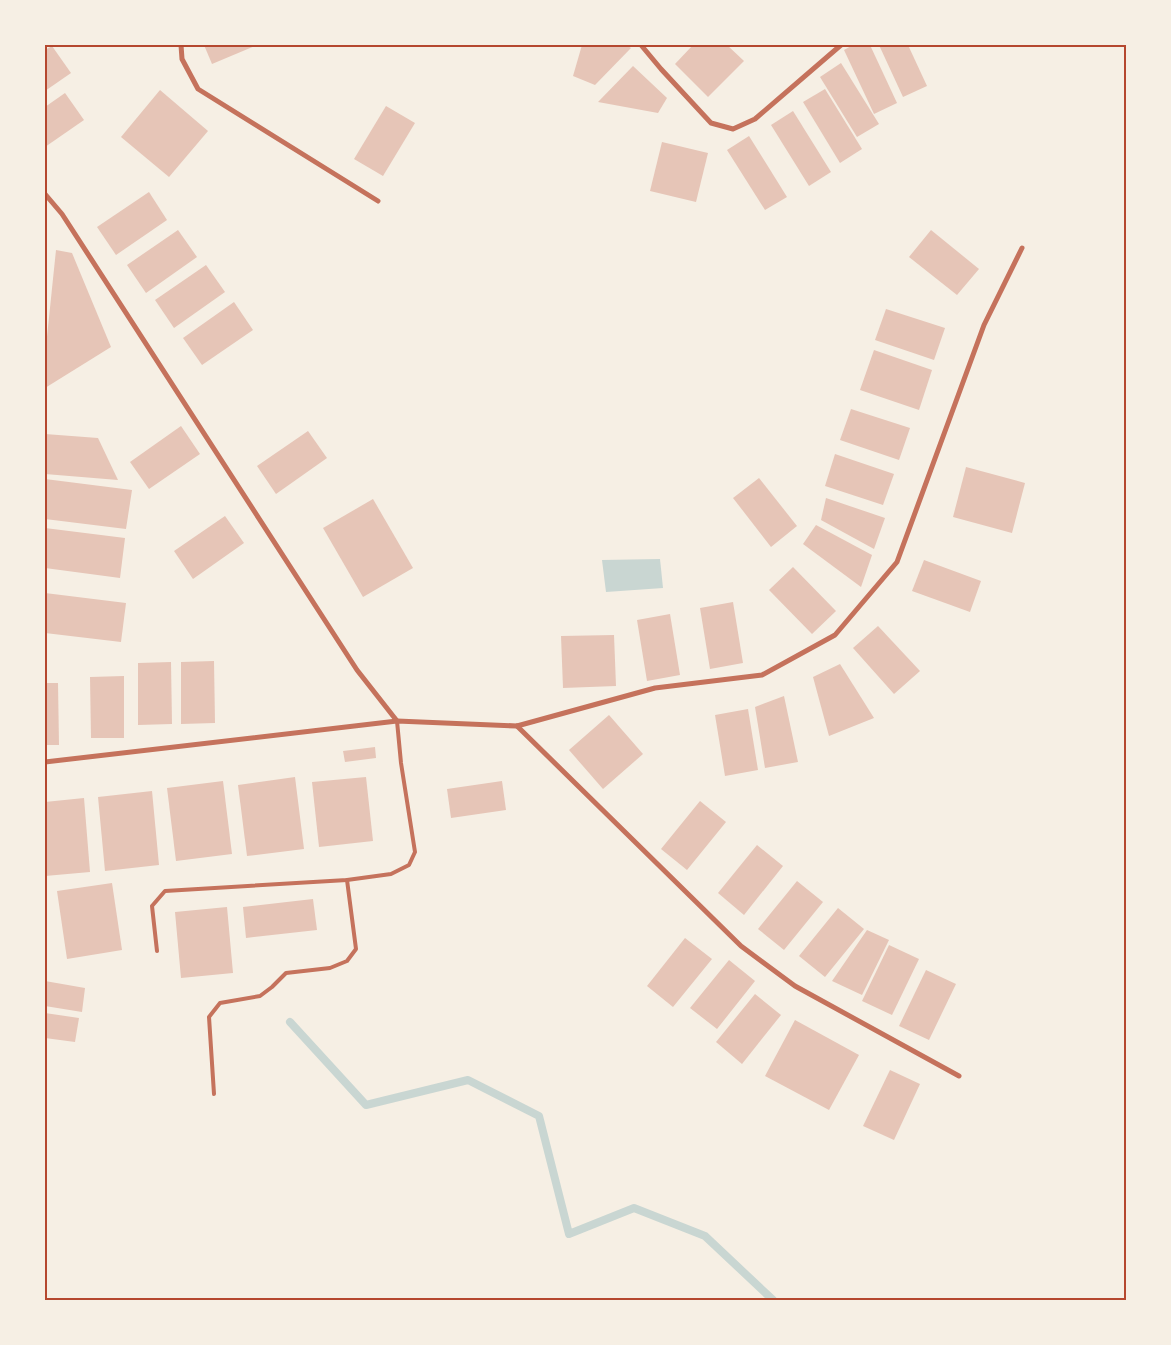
<svg xmlns="http://www.w3.org/2000/svg" width="1171" height="1345" viewBox="0 0 1171 1345" font-family="Overpass,sans-serif">
<rect width="100%" height="100%" fill="#f6efe4"/>
<polygon fill="#c9d6d2" points="660,559 663,588 606,592 602,560"/>
<g fill="none" stroke-linecap="round" stroke-linejoin="round">
<polyline stroke="#c9d6d2" stroke-width="8" points="290,1022 366,1105 468,1080 539,1116 569,1234 634,1208 705,1236 773,1300"/>
</g>
<g fill="#e6c5b7">
<polygon points="204,45 257,45 212,64"/>
<polygon points="582,45 626,45 631,48 595,85 573,76"/>
<polygon points="693,45 727,45 744,61 708,97 675,64"/>
<polygon points="853,45 870,45 897,103 874,114 844,50"/>
<polygon points="879,45 908,45 927,86 903,97"/>
<polygon points="52,46 71,73 45,91 45,50"/>
<polygon points="841,63 879,124 857,137 820,77"/>
<polygon points="633,66 667,98 658,113 598,102"/>
<polygon points="825,89 862,149 840,163 803,102"/>
<polygon points="160,90 208,131 169,177 121,137"/>
<polygon points="65,93 84,120 45,147 45,107"/>
<polygon points="386,106 415,123 383,176 354,159"/>
<polygon points="793,111 831,172 809,186 771,125"/>
<polygon points="749,136 787,197 765,210 727,150"/>
<polygon points="662,142 708,153 696,202 650,191"/>
<polygon points="149,192 167,220 116,255 97,227"/>
<polygon points="178,230 197,257 146,293 127,265"/>
<polygon points="931,230 979,269 957,295 909,257"/>
<polygon points="56,250 72,253 111,347 45,388 45,356"/>
<polygon points="206,265 225,292 174,328 155,300"/>
<polygon points="234,302 253,330 202,365 183,338"/>
<polygon points="886,309 945,328 934,360 875,340"/>
<polygon points="874,350 932,370 919,410 860,390"/>
<polygon points="851,409 910,428 899,460 840,440"/>
<polygon points="181,426 200,454 149,489 130,462"/>
<polygon points="308,431 327,458 276,494 257,466"/>
<polygon points="45,434 98,438 118,480 45,474"/>
<polygon points="835,454 894,474 883,505 825,486"/>
<polygon points="966,467 1025,483 1012,533 953,517"/>
<polygon points="759,478 797,526 771,547 733,498"/>
<polygon points="45,479 132,490 126,529 45,519"/>
<polygon points="826,498 885,518 874,549 821,520"/>
<polygon points="373,499 413,568 363,597 323,528"/>
<polygon points="225,516 244,543 193,579 174,551"/>
<polygon points="816,525 872,555 861,587 803,544"/>
<polygon points="45,528 125,538 120,578 45,568"/>
<polygon points="924,560 981,581 970,612 912,591"/>
<polygon points="793,567 836,611 812,634 769,590"/>
<polygon points="45,593 126,603 121,642 45,633"/>
<polygon points="733,602 743,663 710,669 700,608"/>
<polygon points="670,614 680,675 647,681 637,620"/>
<polygon points="878,626 920,671 894,694 853,648"/>
<polygon points="614,635 616,686 563,688 561,636"/>
<polygon points="214,661 215,723 181,724 181,662"/>
<polygon points="171,662 172,724 138,725 138,663"/>
<polygon points="840,664 874,718 829,736 813,677"/>
<polygon points="124,676 124,738 91,738 90,677"/>
<polygon points="45,683 58,683 59,745 45,745"/>
<polygon points="784,696 798,762 765,768 755,707"/>
<polygon points="748,709 758,770 725,776 715,715"/>
<polygon points="609,715 643,754 603,789 569,750"/>
<polygon points="375,747 376,758 345,762 343,751"/>
<polygon points="295,777 304,849 247,856 238,785"/>
<polygon points="366,777 373,841 319,847 312,782"/>
<polygon points="223,781 232,854 176,861 167,788"/>
<polygon points="502,781 506,810 451,818 447,789"/>
<polygon points="152,791 159,865 105,871 98,797"/>
<polygon points="84,798 90,872 45,876 45,802"/>
<polygon points="700,801 726,822 687,870 661,849"/>
<polygon points="757,845 783,866 744,915 718,893"/>
<polygon points="797,881 823,902 784,950 758,929"/>
<polygon points="112,883 122,950 67,959 57,891"/>
<polygon points="313,899 317,930 246,938 243,907"/>
<polygon points="227,907 233,973 181,978 175,912"/>
<polygon points="838,908 864,929 825,977 799,956"/>
<polygon points="867,930 889,940 862,995 832,981"/>
<polygon points="685,938 712,959 673,1007 647,986"/>
<polygon points="889,945 919,959 892,1015 862,1001"/>
<polygon points="729,960 755,981 717,1029 690,1008"/>
<polygon points="926,970 956,984 929,1040 899,1026"/>
<polygon points="45,981 85,988 82,1012 45,1006"/>
<polygon points="755,994 781,1015 742,1064 716,1042"/>
<polygon points="45,1013 79,1018 75,1042 45,1038"/>
<polygon points="795,1020 859,1055 829,1110 765,1076"/>
<polygon points="890,1070 920,1084 894,1140 863,1126"/>
</g>
<g fill="none" stroke-linecap="round" stroke-linejoin="round">
<g stroke="#c5725c" stroke-width="4">
<polyline points="157,951 152,906 165,891 347,880 391,874 409,865 415,852 401,763 397,721"/>
<polyline points="214,1094 209,1017 220,1003 260,996 272,987 286,973 330,968 347,961 356,949 347,880"/>
</g>
<g stroke="#c5725c" stroke-width="5">
<polyline points="181,45 182,59 198,89 378,201"/>
<polyline points="641,45 661,69 711,123 733,129 755,119 841,45"/>
<polyline points="45,194 62,214 357,670 397,721"/>
<polyline points="517,726 741,946 795,986 959,1076"/>
<polyline points="45,762 397,721 517,726 655,688 762,675 835,635 897,562 984,325 1022,248"/>
</g>
</g>
<rect width="1171" height="1345" fill="none" stroke="#f6efe4" stroke-width="92"/>
<rect x="46" y="46" width="1079" height="1253" fill="none" stroke="#b5482f" stroke-width="2"/>
</svg>
